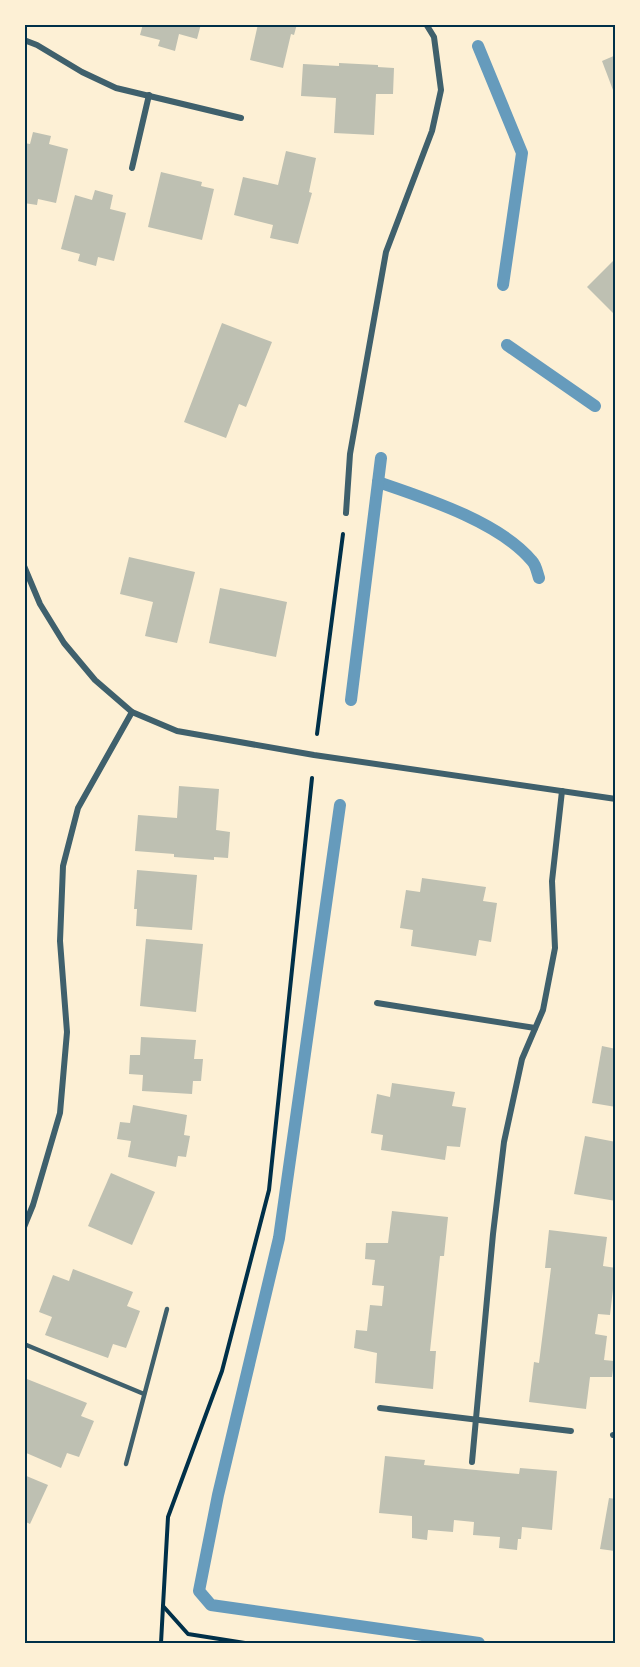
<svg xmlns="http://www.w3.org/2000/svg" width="640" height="1667" viewBox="0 0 640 1667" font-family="'Noto Sans',sans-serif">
<rect width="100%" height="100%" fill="#fdf0d5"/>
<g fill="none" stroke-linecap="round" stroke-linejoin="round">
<g stroke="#669bbc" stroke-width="12">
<polyline points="478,46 522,153 503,285"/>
<polyline points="507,345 595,406"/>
<path d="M378,482C425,498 500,522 532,561C536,565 537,572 539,578"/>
<polyline points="351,700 381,458"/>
<polyline points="340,805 279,1238 218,1495 199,1591 211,1605 479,1643"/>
</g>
</g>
<g fill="#bec0b2">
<polygon points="143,24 201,24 197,39 179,34 175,51 158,46 160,40 140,35"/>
<polygon points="258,24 297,24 294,35 291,34 283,68 250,60"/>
<polygon points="616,55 616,98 602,61"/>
<polygon points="339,63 378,65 378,67 394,68 393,94 376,94 374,135 334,133 336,98 301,96 303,64 339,66"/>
<polygon points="33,132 51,136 49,144 68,149 56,203 38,199 37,205 24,203 24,143 30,144"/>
<polygon points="286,151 316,158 309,192 312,193 298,244 270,238 273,225 234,215 243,177 278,185"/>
<polygon points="161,172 202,182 201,186 214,189 202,240 148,227"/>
<polygon points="95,190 113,195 110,209 126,213 114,261 98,257 96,266 78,261 80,254 61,249 75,195 92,200"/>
<polygon points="616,258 616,316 587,287"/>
<polygon points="222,323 272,342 246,407 239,404 226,438 184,422"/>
<polygon points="129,557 195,572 177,643 145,636 153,602 120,594"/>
<polygon points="220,588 287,602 276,657 209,643"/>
<polygon points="179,786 219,789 216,830 230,832 228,858 214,857 214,860 174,857 174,854 135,851 138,815 177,818"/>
<polygon points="137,870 197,875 192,930 136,926 137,909 134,909"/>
<polygon points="422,878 486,887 483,901 497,903 491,942 479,940 476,956 411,946 413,930 400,928 406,890 420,892"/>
<rect x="613" y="879" width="3" height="23"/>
<polygon points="146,939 203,944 196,1012 140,1006"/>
<polygon points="141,1037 196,1040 194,1059 203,1059 201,1081 193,1081 192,1094 142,1091 143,1075 129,1074 130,1055 140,1055"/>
<polygon points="602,1046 616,1049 616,1107 592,1103"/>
<polygon points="392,1083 455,1092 452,1106 466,1108 460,1147 447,1146 445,1160 381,1150 383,1135 371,1133 377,1094 390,1097"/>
<polygon points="133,1105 187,1115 184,1135 190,1136 186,1157 178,1156 176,1167 128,1157 131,1141 117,1139 120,1122 130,1123"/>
<polygon points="585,1136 616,1142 616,1201 574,1194"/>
<polygon points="111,1173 155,1192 132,1245 88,1226"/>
<polygon points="392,1211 448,1217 444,1256 440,1256 430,1351 436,1351 433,1389 375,1383 377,1353 354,1348 356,1330 367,1331 370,1305 382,1306 384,1286 372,1285 375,1260 365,1259 366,1243 388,1243"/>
<polygon points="549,1230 607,1237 603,1266 616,1268 616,1289 613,1289 610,1315 598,1314 595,1334 607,1336 604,1360 614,1361 612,1377 590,1377 586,1409 529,1402 534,1362 539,1363 551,1268 545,1268"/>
<polygon points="73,1269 133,1292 127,1306 140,1311 126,1348 113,1344 108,1358 45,1335 52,1317 39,1312 53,1275 69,1281"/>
<polygon points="27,1379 87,1403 81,1416 94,1421 79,1457 67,1453 61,1468 24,1452 24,1386"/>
<polygon points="385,1456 425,1460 424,1465 519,1474 520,1468 557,1471 552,1530 522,1527 521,1539 518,1539 517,1550 499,1548 500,1537 473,1535 474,1522 454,1520 453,1532 428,1530 427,1540 412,1538 412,1516 379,1513"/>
<polygon points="24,1475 48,1485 30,1524 24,1521"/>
<polygon points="609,1498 616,1499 616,1562 613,1562 615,1551 600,1549"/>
</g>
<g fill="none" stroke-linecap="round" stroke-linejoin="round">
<g stroke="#003049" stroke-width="4">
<polyline points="317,734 343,534"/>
<polyline points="161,1643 163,1606"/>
<polyline points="245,1643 188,1634 163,1606 168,1517 222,1371 269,1190 312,778"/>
</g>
<g stroke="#3f606c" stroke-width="4.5">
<polyline points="24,1344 144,1394"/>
<polyline points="126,1464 167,1309"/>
</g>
<g stroke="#3f606c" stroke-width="6">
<polyline points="24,40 37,45 82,72 116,88 241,118"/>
<polyline points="132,168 149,95"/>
<polyline points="346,513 350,454 386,252 432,131 441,90 434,37 426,24"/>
<polyline points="24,566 40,604 64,643 95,680 132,712 177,731 314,755 616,799"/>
<polyline points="377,1003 535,1028"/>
<polyline points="24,1227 33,1205 60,1113 67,1032 60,941 63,866 78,808 132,712"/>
<polyline points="380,1408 571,1431"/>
<polyline points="613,1435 616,1434"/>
<polyline points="472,1462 493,1234 504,1142 522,1059 543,1010 555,948 552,881 562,791"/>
</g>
</g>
<rect width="640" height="1667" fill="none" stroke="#fdf0d5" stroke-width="51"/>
<rect x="26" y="26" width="588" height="1616" fill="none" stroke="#003049" stroke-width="2"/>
</svg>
